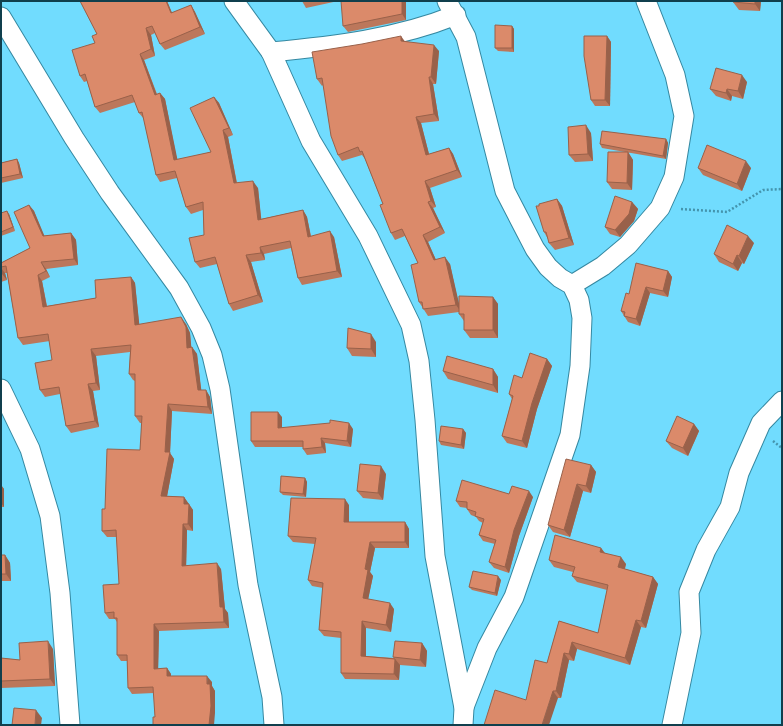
<svg xmlns="http://www.w3.org/2000/svg" width="783" height="726" viewBox="0 0 783 726" font-family="Arial,sans-serif">
<rect width="100%" height="100%" fill="#71dcfe"/>
<g fill="none" stroke-linecap="round" stroke-linejoin="round">
<defs>
<g id="street">
<polyline points="234,1 271,52 311,141 368,236 411,325 419,361 425,420 435,556 464,708 463,725"/>
<polyline points="447,1 466,37 505,191 535,249 548,267 560,278 572,285 579,300 582,318 580,366 570,435 514,597 487,648 464,707"/>
<polyline points="1,17 74,138 110,193 179,288 201,328 212,355 220,389 248,585 272,697 274,725"/>
<path d="M271,52C334,46 396,39 456,15"/>
<polyline points="572,285 603,266 628,245 660,208 674,177 684,116 675,75 646,1"/>
<polyline points="1,389 30,449 50,516 60,593 70,725"/>
<polyline points="672,725 691,633 689,592 706,550 730,507 739,473 761,423 782,401"/>
</g>
</defs>
<use href="#street" stroke="#3588a1" stroke-width="21"/>
<g stroke="#4494ad" stroke-width="2.5" stroke-dasharray="2 2" stroke-linecap="butt">
<polyline points="681,209 727,212 763,190 782,189"/>
<polyline points="773,441 782,448"/>
</g>
<use href="#street" stroke="#fff" stroke-width="19"/>
</g>
<g fill="#bc775b">
<polygon points="80,1 167,1 172,13 191,5 195,12 205,34 165,50 160,44 155,33 151,35 155,56 144,60 157,94 160,93 165,99 177,160 211,152 214,97 219,103 233,135 228,137 237,183 258,188 261,219 303,210 307,217 311,236 334,237 342,277 302,285 298,278 291,248 264,254 265,260 251,262 263,302 233,311 229,304 217,264 200,268 195,262 204,235 203,210 191,214 186,207 177,178 160,182 156,175 144,119 139,113 135,102 100,113 95,107 87,81 84,82 80,76 95,43 97,34"/>
<polygon points="302,1 338,1 306,8"/>
<polygon points="406,1 406,20 348,32 343,26"/>
<polygon points="761,1 760,11 739,10 733,2"/>
<polygon points="512,26 514,29 514,52 498,51 495,48"/>
<polygon points="607,36 611,42 610,106 595,106 591,100"/>
<polygon points="405,42 439,51 436,84 433,84 439,121 421,123 429,154 449,148 453,154 462,177 430,188 436,207 433,208 445,233 428,242 436,260 450,264 459,306 493,297 498,304 498,338 470,338 464,330 464,321 459,314 459,312 428,316 419,302 418,263 405,236 395,240 391,233 383,204 365,159 362,155 342,161 338,155 323,85 322,86 317,79"/>
<polygon points="747,82 743,99 732,96 731,101 716,96 710,89"/>
<polygon points="591,133 593,161 575,162 569,155"/>
<polygon points="666,139 668,143 666,159 602,148 600,144"/>
<polygon points="628,152 633,160 632,190 612,189 607,182"/>
<polygon points="17,159 19,163 23,178 1,183 1,163"/>
<polygon points="698,168 751,168 742,191 703,175"/>
<polygon points="557,199 562,206 574,245 555,250 549,243 548,239 544,232"/>
<polygon points="632,202 638,209 634,221 620,237 610,234 605,227"/>
<polygon points="29,205 34,211 44,236 71,233 76,240 78,265 46,269 50,277 42,281 47,306 96,298 131,277 135,283 139,324 186,324 190,333 191,347 192,347 197,354 201,390 206,390 210,397 212,414 172,411 170,453 174,459 167,496 184,497 193,510 193,531 187,530 186,566 221,569 225,609 228,613 229,628 159,631 158,669 167,668 171,674 171,676 212,682 212,686 215,691 215,713 155,717 154,693 132,694 128,688 127,661 121,661 117,655 117,622 115,619 109,619 105,613 119,584 117,537 107,537 102,531 105,509 140,450 142,423 140,423 135,416 135,381 133,380 129,374 130,352 96,356 100,390 93,391 99,427 71,433 66,426 60,394 45,397 40,390 52,360 50,341 23,345 18,338 7,273 5,273 7,280 1,282 1,262 1,263 30,248"/>
<polygon points="1,213 9,214 15,231 1,236"/>
<polygon points="754,243 744,264 742,263 738,271 719,262 714,254"/>
<polygon points="668,271 672,277 668,297 650,293 640,326 628,322 621,311 629,294"/>
<polygon points="376,342 376,357 352,356 347,348"/>
<polygon points="547,359 552,366 537,409 527,448 507,443 502,436 512,399 509,394 522,378"/>
<polygon points="493,369 498,377 498,393 448,379 443,371"/>
<polygon points="282,417 282,428 353,429 351,447 325,443 326,453 307,455 303,449 303,447 255,447 251,441"/>
<polygon points="694,424 699,431 688,456 672,448 666,441"/>
<polygon points="463,429 466,433 464,449 441,445 439,441"/>
<polygon points="591,465 596,472 591,493 583,491 570,537 553,532 548,525"/>
<polygon points="386,474 383,500 363,498 357,491"/>
<polygon points="305,478 307,482 306,497 283,495 280,492"/>
<polygon points="1,485 4,489 4,507 1,507"/>
<polygon points="509,494 533,497 519,536 509,573 494,568 489,562 495,544 483,541 479,535 483,523 479,521 476,517 471,515 467,509 467,508 460,507 456,501"/>
<polygon points="349,505 349,522 405,522 409,529 409,548 375,548 370,572 373,576 368,599 394,609 391,632 366,628 366,656 394,658 393,657 422,643 427,651 426,667 400,665 399,680 345,679 341,673 341,638 324,636 319,630 323,588 312,586 308,580 315,544 293,542 288,536"/>
<polygon points="601,548 605,553 626,564 625,569 653,577 658,584 646,628 641,627 630,665 577,649 574,661 569,660 561,698 558,698 526,700 547,663 559,621 598,633 607,590 577,582 572,576 573,572 554,567 549,560"/>
<polygon points="1,555 5,555 10,563 11,581 1,581"/>
<polygon points="501,580 497,596 472,590 469,587"/>
<polygon points="53,649 55,686 1,688 1,658 20,660"/>
</g>
<g fill="#99614a">
<polygon points="166,1 167,1 175,20 171,13"/>
<polygon points="402,1 406,1 406,20 402,14"/>
<polygon points="755,1 761,1 760,11 755,4"/>
<polygon points="191,5 195,12 205,34 200,27"/>
<polygon points="512,26 514,29 514,52 512,48"/>
<polygon points="146,28 151,35 155,56 151,49"/>
<polygon points="401,36 406,43 401,41"/>
<polygon points="607,36 611,42 610,106 605,100"/>
<polygon points="434,45 439,51 436,84 431,77"/>
<polygon points="140,54 144,60 159,101 155,95"/>
<polygon points="742,75 747,82 743,99 738,91"/>
<polygon points="429,77 433,84 439,121 434,114"/>
<polygon points="727,89 732,96 731,101 726,93"/>
<polygon points="160,93 165,99 179,167 174,160"/>
<polygon points="214,97 219,103 233,135 229,128"/>
<polygon points="416,117 421,123 431,162 426,155"/>
<polygon points="586,125 591,133 593,161 588,154"/>
<polygon points="223,130 228,137 238,190 234,183"/>
<polygon points="666,139 668,143 666,159 663,156"/>
<polygon points="449,148 453,154 462,177 457,170"/>
<polygon points="628,152 633,160 632,190 627,183"/>
<polygon points="17,159 19,163 23,178 20,174"/>
<polygon points="746,161 751,168 742,191 737,184"/>
<polygon points="253,181 258,188 262,226 258,220"/>
<polygon points="425,181 430,188 436,207 431,201"/>
<polygon points="557,199 562,206 574,245 569,238"/>
<polygon points="428,202 433,208 445,233 440,227"/>
<polygon points="632,202 638,209 634,221 620,237 615,230"/>
<polygon points="29,205 34,211 47,242 43,236"/>
<polygon points="303,210 307,217 312,243 308,237"/>
<polygon points="7,211 9,214 15,231 13,227"/>
<polygon points="330,231 334,237 342,277 337,271"/>
<polygon points="71,233 76,240 78,265 74,259"/>
<polygon points="423,235 428,242 439,267 434,260"/>
<polygon points="748,236 754,243 744,264 739,256"/>
<polygon points="260,247 264,254 265,260 261,253"/>
<polygon points="246,255 251,262 263,302 258,295"/>
<polygon points="737,255 742,263 738,271 733,264"/>
<polygon points="445,257 450,264 461,312 456,305"/>
<polygon points="41,262 46,269 50,277 46,271"/>
<polygon points="1,268 5,273 7,280 2,274"/>
<polygon points="668,271 672,277 668,297 663,291"/>
<polygon points="38,275 42,281 48,313 43,307"/>
<polygon points="131,277 135,283 140,331 135,325"/>
<polygon points="646,287 650,293 640,326 636,319"/>
<polygon points="493,297 498,304 498,338 493,330"/>
<polygon points="181,317 186,324 190,333 192,354 187,348"/>
<polygon points="371,334 376,342 376,357 371,349"/>
<polygon points="192,347 197,354 202,396 198,390"/>
<polygon points="91,349 96,356 100,390 96,383"/>
<polygon points="547,359 552,366 537,409 527,448 522,441 532,403"/>
<polygon points="493,369 498,377 498,393 493,385"/>
<polygon points="88,384 93,391 99,427 95,421"/>
<polygon points="206,390 210,397 212,414 208,407"/>
<polygon points="168,404 172,411 170,453 174,459 166,502 161,496 165,452"/>
<polygon points="278,412 282,417 282,434 278,428"/>
<polygon points="349,423 353,429 351,447 347,441"/>
<polygon points="694,424 699,431 688,456 683,448"/>
<polygon points="463,429 466,433 464,449 461,445"/>
<polygon points="321,438 325,443 326,453 322,447"/>
<polygon points="591,465 596,472 591,493 586,486"/>
<polygon points="381,466 386,474 383,500 378,493"/>
<polygon points="305,478 307,482 306,497 303,494"/>
<polygon points="577,484 583,491 570,537 564,530"/>
<polygon points="1,485 4,489 4,507 1,503"/>
<polygon points="529,491 533,497 519,536 509,573 505,567 514,530"/>
<polygon points="184,497 193,510 193,531 188,524 184,504"/>
<polygon points="345,499 349,505 349,528 344,522"/>
<polygon points="405,522 409,529 409,548 405,542"/>
<polygon points="183,524 187,530 186,572 182,566"/>
<polygon points="370,542 375,548 370,572 373,576 367,605 363,598 365,569"/>
<polygon points="601,548 606,555 600,552"/>
<polygon points="5,555 10,563 11,581 6,574"/>
<polygon points="621,557 626,564 623,574 618,567"/>
<polygon points="217,563 221,569 225,609 228,613 229,628 224,622 220,607"/>
<polygon points="498,576 501,580 497,596 495,593"/>
<polygon points="653,577 658,584 646,628 641,621"/>
<polygon points="390,603 394,609 391,632 386,625"/>
<polygon points="636,620 641,627 630,665 625,658"/>
<polygon points="362,621 366,628 366,662 361,656"/>
<polygon points="154,624 159,631 158,675 154,669"/>
<polygon points="48,641 53,649 55,686 50,679"/>
<polygon points="572,642 577,649 574,661 569,654"/>
<polygon points="422,643 427,651 426,667 420,660"/>
<polygon points="564,653 569,660 561,698 556,691"/>
<polygon points="395,659 400,665 399,680 394,674"/>
<polygon points="167,668 171,674 171,682 167,676"/>
<polygon points="207,676 212,682 212,686 215,691 215,713 214,725 209,725"/>
<polygon points="553,691 558,698 549,725 542,725"/>
<polygon points="36,710 42,718 41,725 35,725"/>
</g>
<g fill="#db8a6a" stroke="#99614a">
<polygon points="80,1 166,1 171,13 191,5 200,27 160,44 152,26 146,28 151,49 140,54 155,95 160,93 174,160 211,152 190,108 214,97 229,128 223,130 234,183 253,181 258,220 303,210 308,237 330,231 337,271 298,278 290,241 260,247 261,253 246,255 258,295 229,304 215,257 195,262 189,238 204,235 203,202 186,207 175,171 156,175 142,112 139,113 132,95 95,107 85,74 80,76 72,50 95,43 92,36 97,34"/>
<polygon points="341,1 402,1 402,14 343,26"/>
<polygon points="733,1 755,1 755,4 733,2"/>
<polygon points="495,25 512,26 512,48 495,48"/>
<polygon points="401,36 401,41 434,45 431,77 429,77 434,114 416,117 426,155 449,148 457,170 425,181 431,201 428,202 440,227 423,235 434,260 445,257 456,305 423,309 422,302 419,302 411,265 418,263 402,229 391,233 380,205 383,204 362,151 360,152 358,147 338,155 331,136 322,78 317,79 312,52 362,44"/>
<polygon points="584,36 607,36 605,100 591,100 584,56"/>
<polygon points="716,68 742,75 738,91 727,89 726,93 710,89"/>
<polygon points="586,125 588,154 569,155 568,127"/>
<polygon points="602,131 666,139 663,156 600,144"/>
<polygon points="707,145 746,161 737,184 698,168"/>
<polygon points="608,152 628,152 627,183 607,182"/>
<polygon points="17,159 20,174 1,178 1,163"/>
<polygon points="615,196 632,202 629,214 615,230 605,227"/>
<polygon points="557,199 569,238 549,243 546,232 544,232 536,206 539,206 539,204"/>
<polygon points="29,205 43,236 71,233 74,259 41,262 46,271 38,275 43,307 96,298 95,280 131,277 135,325 181,317 186,327 187,348 192,347 198,390 206,390 208,407 168,404 165,452 170,452 161,496 184,497 184,504 189,504 188,524 183,524 182,566 217,563 220,607 223,607 224,622 154,624 154,669 167,668 167,676 207,676 207,684 210,684 211,706 209,725 153,725 153,717 155,717 153,687 128,688 127,655 117,655 117,618 114,618 114,612 105,613 103,585 119,584 116,530 102,531 102,509 105,509 107,449 140,450 142,416 135,416 135,374 129,374 131,345 91,349 96,383 88,384 95,421 66,426 59,387 40,390 35,363 52,360 48,334 18,338 6,266 1,267 1,263 30,248 14,212"/>
<polygon points="7,211 13,227 1,232 1,213"/>
<polygon points="727,225 748,236 739,256 737,255 733,264 714,254"/>
<polygon points="636,263 668,271 663,291 646,287 636,319 624,316 625,312 621,311 626,293 629,294"/>
<polygon points="459,296 493,297 493,330 464,330 464,314 459,314"/>
<polygon points="348,328 371,334 371,349 347,348"/>
<polygon points="530,353 547,359 532,403 522,441 502,436 513,396 509,394 514,375 522,378"/>
<polygon points="447,356 493,369 493,385 443,371"/>
<polygon points="251,412 278,412 278,428 330,423 330,420 349,423 347,441 321,438 322,447 303,449 303,441 251,441"/>
<polygon points="677,416 694,424 683,448 666,441"/>
<polygon points="441,426 463,429 461,445 439,441"/>
<polygon points="566,459 591,465 586,486 577,484 564,530 548,525"/>
<polygon points="360,464 381,466 378,493 357,491"/>
<polygon points="281,476 305,478 303,494 280,492"/>
<polygon points="462,480 509,494 512,486 529,491 514,530 505,567 489,562 496,540 479,535 484,519 475,516 476,512 467,509 467,502 456,501"/>
<polygon points="291,498 345,499 344,522 405,522 405,542 370,542 365,569 368,570 363,598 390,603 386,625 362,621 361,656 395,659 394,674 341,673 341,632 319,630 323,583 308,580 316,538 288,536"/>
<polygon points="555,535 601,548 600,552 621,557 618,567 653,577 641,621 636,620 625,658 572,642 569,654 564,653 556,691 553,691 542,725 484,725 495,690 526,700 535,660 547,663 559,621 598,633 608,585 572,576 575,567 549,560"/>
<polygon points="1,555 5,555 6,574 1,574"/>
<polygon points="473,571 498,576 495,593 469,587"/>
<polygon points="48,641 50,679 1,681 1,658 20,660 19,643"/>
<polygon points="395,641 422,643 420,660 393,657"/>
<polygon points="14,708 36,710 35,725 12,725"/>
</g>
<rect width="783" height="726" fill="none" stroke="#103f4d" stroke-width="4"/>
</svg>
